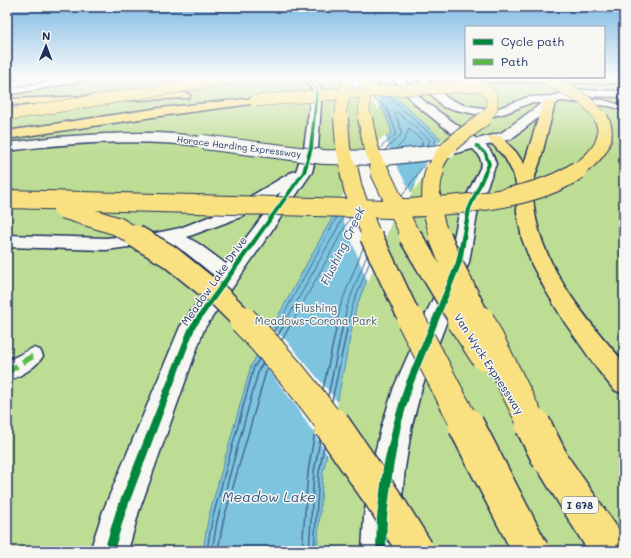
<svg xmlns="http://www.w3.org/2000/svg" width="631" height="558" viewBox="0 0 631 558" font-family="Mali,sans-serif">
<rect width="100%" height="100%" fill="#f6f6f2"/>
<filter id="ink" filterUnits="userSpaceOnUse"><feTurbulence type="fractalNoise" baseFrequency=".025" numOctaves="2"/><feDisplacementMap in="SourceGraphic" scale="8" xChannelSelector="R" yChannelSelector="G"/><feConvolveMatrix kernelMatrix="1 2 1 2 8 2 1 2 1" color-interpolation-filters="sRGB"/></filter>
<g filter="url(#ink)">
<polygon fill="#bddc94" stroke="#6c8679" points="7,77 588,77 624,87 624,551 7,551"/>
<polygon fill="#7ec4df" stroke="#5688ab" points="378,81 441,139 427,169 390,220 356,308 323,473 317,551 203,551 208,519 251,366 323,234 372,150 392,132 384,111 347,84"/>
<g fill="#f6f6f2">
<polygon points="342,77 378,77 394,93 378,94 380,110 346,85"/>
<polygon points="385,135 391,152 434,146 443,139 429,170 414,190 419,173 425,161 395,163 412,194 392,221 368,283 341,214 332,213 371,148"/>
<polygon points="270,326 285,339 338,402 328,456 296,406 255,353"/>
</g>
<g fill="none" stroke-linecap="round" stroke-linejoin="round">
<g stroke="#436b92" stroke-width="1">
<polyline points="389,97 436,139 434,145"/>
<polyline points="373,98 387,109 396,131 395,135 380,148"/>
<polyline points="396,149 404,141 409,129 423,141 421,146"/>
<polyline points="385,150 401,135 401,129 395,114 397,112 430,140 428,145"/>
<polyline points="402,196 427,161"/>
<polyline points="280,321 337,217"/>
<polyline points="286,321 343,218"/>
<polyline points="293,321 350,218"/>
<polyline points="337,321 341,304 363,248"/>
<polyline points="344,321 347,306 367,255"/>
<polyline points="349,321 352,307 370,261"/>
</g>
<g stroke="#436b92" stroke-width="1.5">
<polyline points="274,331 280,320"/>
<polyline points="278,335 287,320"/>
<polyline points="282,340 293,320"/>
<polyline points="323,389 338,320"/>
<polyline points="328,396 344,320"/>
<polyline points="332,401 349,320"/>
<polyline points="207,551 212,520 254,367 259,359"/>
<polyline points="212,551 217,521 259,369 263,363"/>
<polyline points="218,551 223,522 267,368"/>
<polyline points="302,551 308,472 315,431"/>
<polyline points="309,551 314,472 320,440"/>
<polyline points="314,551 319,473 324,446"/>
</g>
<polygon fill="#5688ab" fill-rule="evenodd" points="374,77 378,77 383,88 381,88"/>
<defs>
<polygon id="service" points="554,97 603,100 624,106 624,110 609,106 552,100"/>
<path id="pedestrian" d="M33,348L40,350L43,356C37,367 19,377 7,381V361Z"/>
<g id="minor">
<polygon points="33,77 54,77 49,80 7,88 7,82"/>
<path d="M302,77H312L322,89L318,148L312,172L204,329L139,511L128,551H90L103,511L180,327L216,277L185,252L167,242L106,250L7,247V235L106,238L156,233L180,228L229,209L290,173L296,171L304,148L312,89ZM281,192L226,264L199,244L187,237L241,217Z"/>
</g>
<path id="tertiary" d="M476,141C488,144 493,153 496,164L478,209L469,262L422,387L412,425L405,468L400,517V551H362L364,517L371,468L382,425L394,387L449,262L460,209L482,164L479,155L469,145L471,142Z"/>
<g id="secondary">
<polygon points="72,77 93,77 88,80 7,95 7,89"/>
<polygon points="391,77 401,77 424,101 477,139 501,133 542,103 530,103 506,113 489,117 461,111 443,107 415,77 425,77 447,98 464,105 489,109 499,108 528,97 552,96 577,90 624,91 624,97 577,96 561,100 511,139 449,155 444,154 442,151 444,148 464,143 416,105"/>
<path d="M105,134C138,133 175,131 208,139L210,142L208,145L203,146C137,139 73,142 7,151V143L56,137Z"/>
</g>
<g id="motorway">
<polygon points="471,77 624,77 624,83 468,82 466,80 468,78"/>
<polygon points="185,93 189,94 190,96 189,98 7,105 7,99"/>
<polygon points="255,98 261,101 259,103 160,116 7,139 7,131 160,108"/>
<path d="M549,100L555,103C550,123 545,142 540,162C537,170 533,180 533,188C532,255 582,315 624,362V394L614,390L598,370L565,323L546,291L532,265L522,239L517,212V187L513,173L505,158L488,139L490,136H500L516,152L524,164L543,103Z"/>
<polygon points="550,443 562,448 624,537 624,551 588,551 538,470 533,459 538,448"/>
</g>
</defs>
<use href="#service" stroke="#1b2f5e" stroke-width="3"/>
<use href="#pedestrian" stroke="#1b2f5e" stroke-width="3"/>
<use href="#minor" stroke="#1b2f5e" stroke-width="3"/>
<use href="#tertiary" stroke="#1b2f5e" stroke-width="3"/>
<use href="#secondary" stroke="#1b2f5e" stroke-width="3"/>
<use href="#motorway" stroke="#1b2f5e" stroke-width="3"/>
<use href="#service" fill="#f6f6f2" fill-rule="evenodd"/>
<use href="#pedestrian" fill="#f6f6f2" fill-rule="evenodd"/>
<use href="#minor" fill="#f6f6f2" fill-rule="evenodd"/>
<use href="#tertiary" fill="#f6f6f2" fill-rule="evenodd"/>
<use href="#secondary" fill="#f6f6f2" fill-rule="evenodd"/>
<use href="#motorway" fill="#f9e181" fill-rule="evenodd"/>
<defs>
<polyline id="secondary-bridge" points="203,142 324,157 385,158 449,151"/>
<g id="motorway-bridge-far5">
<polyline points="461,77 484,88 492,97 492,109 484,119"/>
<polyline points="544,77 586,101 602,119"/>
<polyline points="255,101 361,92 479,86"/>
<polyline points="7,115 239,77"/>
<polyline points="341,119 341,110 348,77"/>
<polyline points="365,119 364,108 367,77"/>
</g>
<g id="motorway-bridge-far4">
<polyline points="341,118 343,148 349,171"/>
<polyline points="365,118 370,144 379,171"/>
<path d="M434,171C445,142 464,136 485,118"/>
<path d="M576,171C594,159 613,141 601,118"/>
</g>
<g id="motorway-bridge-far3">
<polyline points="349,170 353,189 372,237"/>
<polyline points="379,170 411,237"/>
<path d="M435,170C427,193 432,216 440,237"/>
<path d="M7,199L389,209C444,206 532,203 578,170"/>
<polyline points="62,209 117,226 136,237"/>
</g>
<g id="motorway-bridge-far2">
<polyline points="135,236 169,256 220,297 244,321"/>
<polyline points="371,236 411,321"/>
<polyline points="410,236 461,321"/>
<polyline points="440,236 450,261 480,321"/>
</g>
<g id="motorway-bridge-far1">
<path d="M243,320C275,353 305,388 332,426"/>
<polyline points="411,320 466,426"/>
<polyline points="461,320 485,357"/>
<polyline points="480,320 533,426"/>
</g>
<g id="motorway-bridge">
<polyline points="332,425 386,503 416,551"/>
<polyline points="466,425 531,551"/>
<polyline points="533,425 550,459"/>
</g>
</defs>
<use href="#secondary-bridge" stroke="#1b2f5e" stroke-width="16" stroke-linecap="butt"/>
<use href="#motorway-bridge-far5" stroke="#1b2f5e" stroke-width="12" stroke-linecap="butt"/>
<use href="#motorway-bridge-far4" stroke="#1b2f5e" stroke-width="16" stroke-linecap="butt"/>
<use href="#motorway-bridge-far3" stroke="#1b2f5e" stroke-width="20" stroke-linecap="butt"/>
<use href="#motorway-bridge-far2" stroke="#1b2f5e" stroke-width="25" stroke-linecap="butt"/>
<use href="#motorway-bridge-far1" stroke="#1b2f5e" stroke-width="30" stroke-linecap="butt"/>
<use href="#motorway-bridge" stroke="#1b2f5e" stroke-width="38" stroke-linecap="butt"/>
<use href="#secondary-bridge" stroke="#f6f6f2" stroke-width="14"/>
<use href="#motorway-bridge-far5" stroke="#f9e181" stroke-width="11"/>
<use href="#motorway-bridge-far4" stroke="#f9e181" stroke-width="14"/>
<use href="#motorway-bridge-far3" stroke="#f9e181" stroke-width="18"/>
<use href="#motorway-bridge-far2" stroke="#f9e181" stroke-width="22"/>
<use href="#motorway-bridge-far1" stroke="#f9e181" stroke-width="28"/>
<use href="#motorway-bridge" stroke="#f9e181" stroke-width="35"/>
<polyline stroke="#58b947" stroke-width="6" stroke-dasharray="12 6" stroke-linecap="butt" points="7,372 33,356"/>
<defs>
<g id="cycleway">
<polygon points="306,77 308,77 318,89 313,148 306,172 195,328 126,511 114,551 104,551 116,511 189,327 302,172 309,148 316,89"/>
<polygon points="475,144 477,144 487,153 491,164 471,209 462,262 412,387 401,425 393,468 387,517 386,551 376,551 377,517 383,468 393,425 404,387 456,262 467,209 487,164 484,154 475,146"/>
</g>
</defs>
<use href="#cycleway" stroke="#f6f6f2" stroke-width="2"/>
<use href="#cycleway" fill="#00873e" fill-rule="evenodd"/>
</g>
</g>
<linearGradient id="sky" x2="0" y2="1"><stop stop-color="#7dbae4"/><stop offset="0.5" stop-color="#fbfbf9"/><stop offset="1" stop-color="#fbfbf9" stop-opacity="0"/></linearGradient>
<rect width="631" height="155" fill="url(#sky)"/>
<g text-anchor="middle" stroke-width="3" stroke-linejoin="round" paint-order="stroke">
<g font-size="9" fill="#1b2f5e" stroke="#f6f6f2">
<text transform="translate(239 147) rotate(7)" y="3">Horace Harding Expressway</text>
</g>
<rect fill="#f6f6f2" stroke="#5d6b8a" stroke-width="1" x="562" y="497" width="36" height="16" rx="3"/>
<g font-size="10" font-weight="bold" fill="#1b2f5e">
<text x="580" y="509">I 678</text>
</g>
<g font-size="11" fill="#1b2f5e" stroke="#f6f6f2">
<text transform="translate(214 281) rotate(-55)" y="4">Meadow Lake Drive</text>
<text transform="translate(489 364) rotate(57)" y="4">Van Wyck Expressway</text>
</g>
<g font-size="11" fill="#445a6c" stroke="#f6f6f2">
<text x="316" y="312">Flushing<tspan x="316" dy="13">Meadows-Corona Park</tspan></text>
</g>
<g font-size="12" font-style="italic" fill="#34547e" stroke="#f6f6f2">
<text transform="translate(343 246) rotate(-64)" y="4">Flushing Creek</text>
</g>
<g font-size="14" font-style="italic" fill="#34547e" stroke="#f6f6f2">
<text x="269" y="502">Meadow Lake</text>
</g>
</g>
<rect width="631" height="558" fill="none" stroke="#f6f6f2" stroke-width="24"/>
<rect x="12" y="12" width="607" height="534" fill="none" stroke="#1b2f5e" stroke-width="1.5" filter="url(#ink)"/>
<rect x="465" y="26" width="140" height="52" fill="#f6f6f2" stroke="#9ea6b7"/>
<rect x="473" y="39" width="20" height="6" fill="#00873e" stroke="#9ea6b7"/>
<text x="501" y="46" font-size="12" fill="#1b2f5e">Cycle path</text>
<rect x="473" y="59" width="20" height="6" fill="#58b947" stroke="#9ea6b7"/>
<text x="501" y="66" font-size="12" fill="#1b2f5e">Path</text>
<g transform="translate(46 46) rotate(1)" stroke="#f6f6f2" stroke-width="3" paint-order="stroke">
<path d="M0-3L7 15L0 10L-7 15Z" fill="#1b2f5e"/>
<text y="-6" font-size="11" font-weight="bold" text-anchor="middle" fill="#1b2f5e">N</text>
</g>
</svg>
